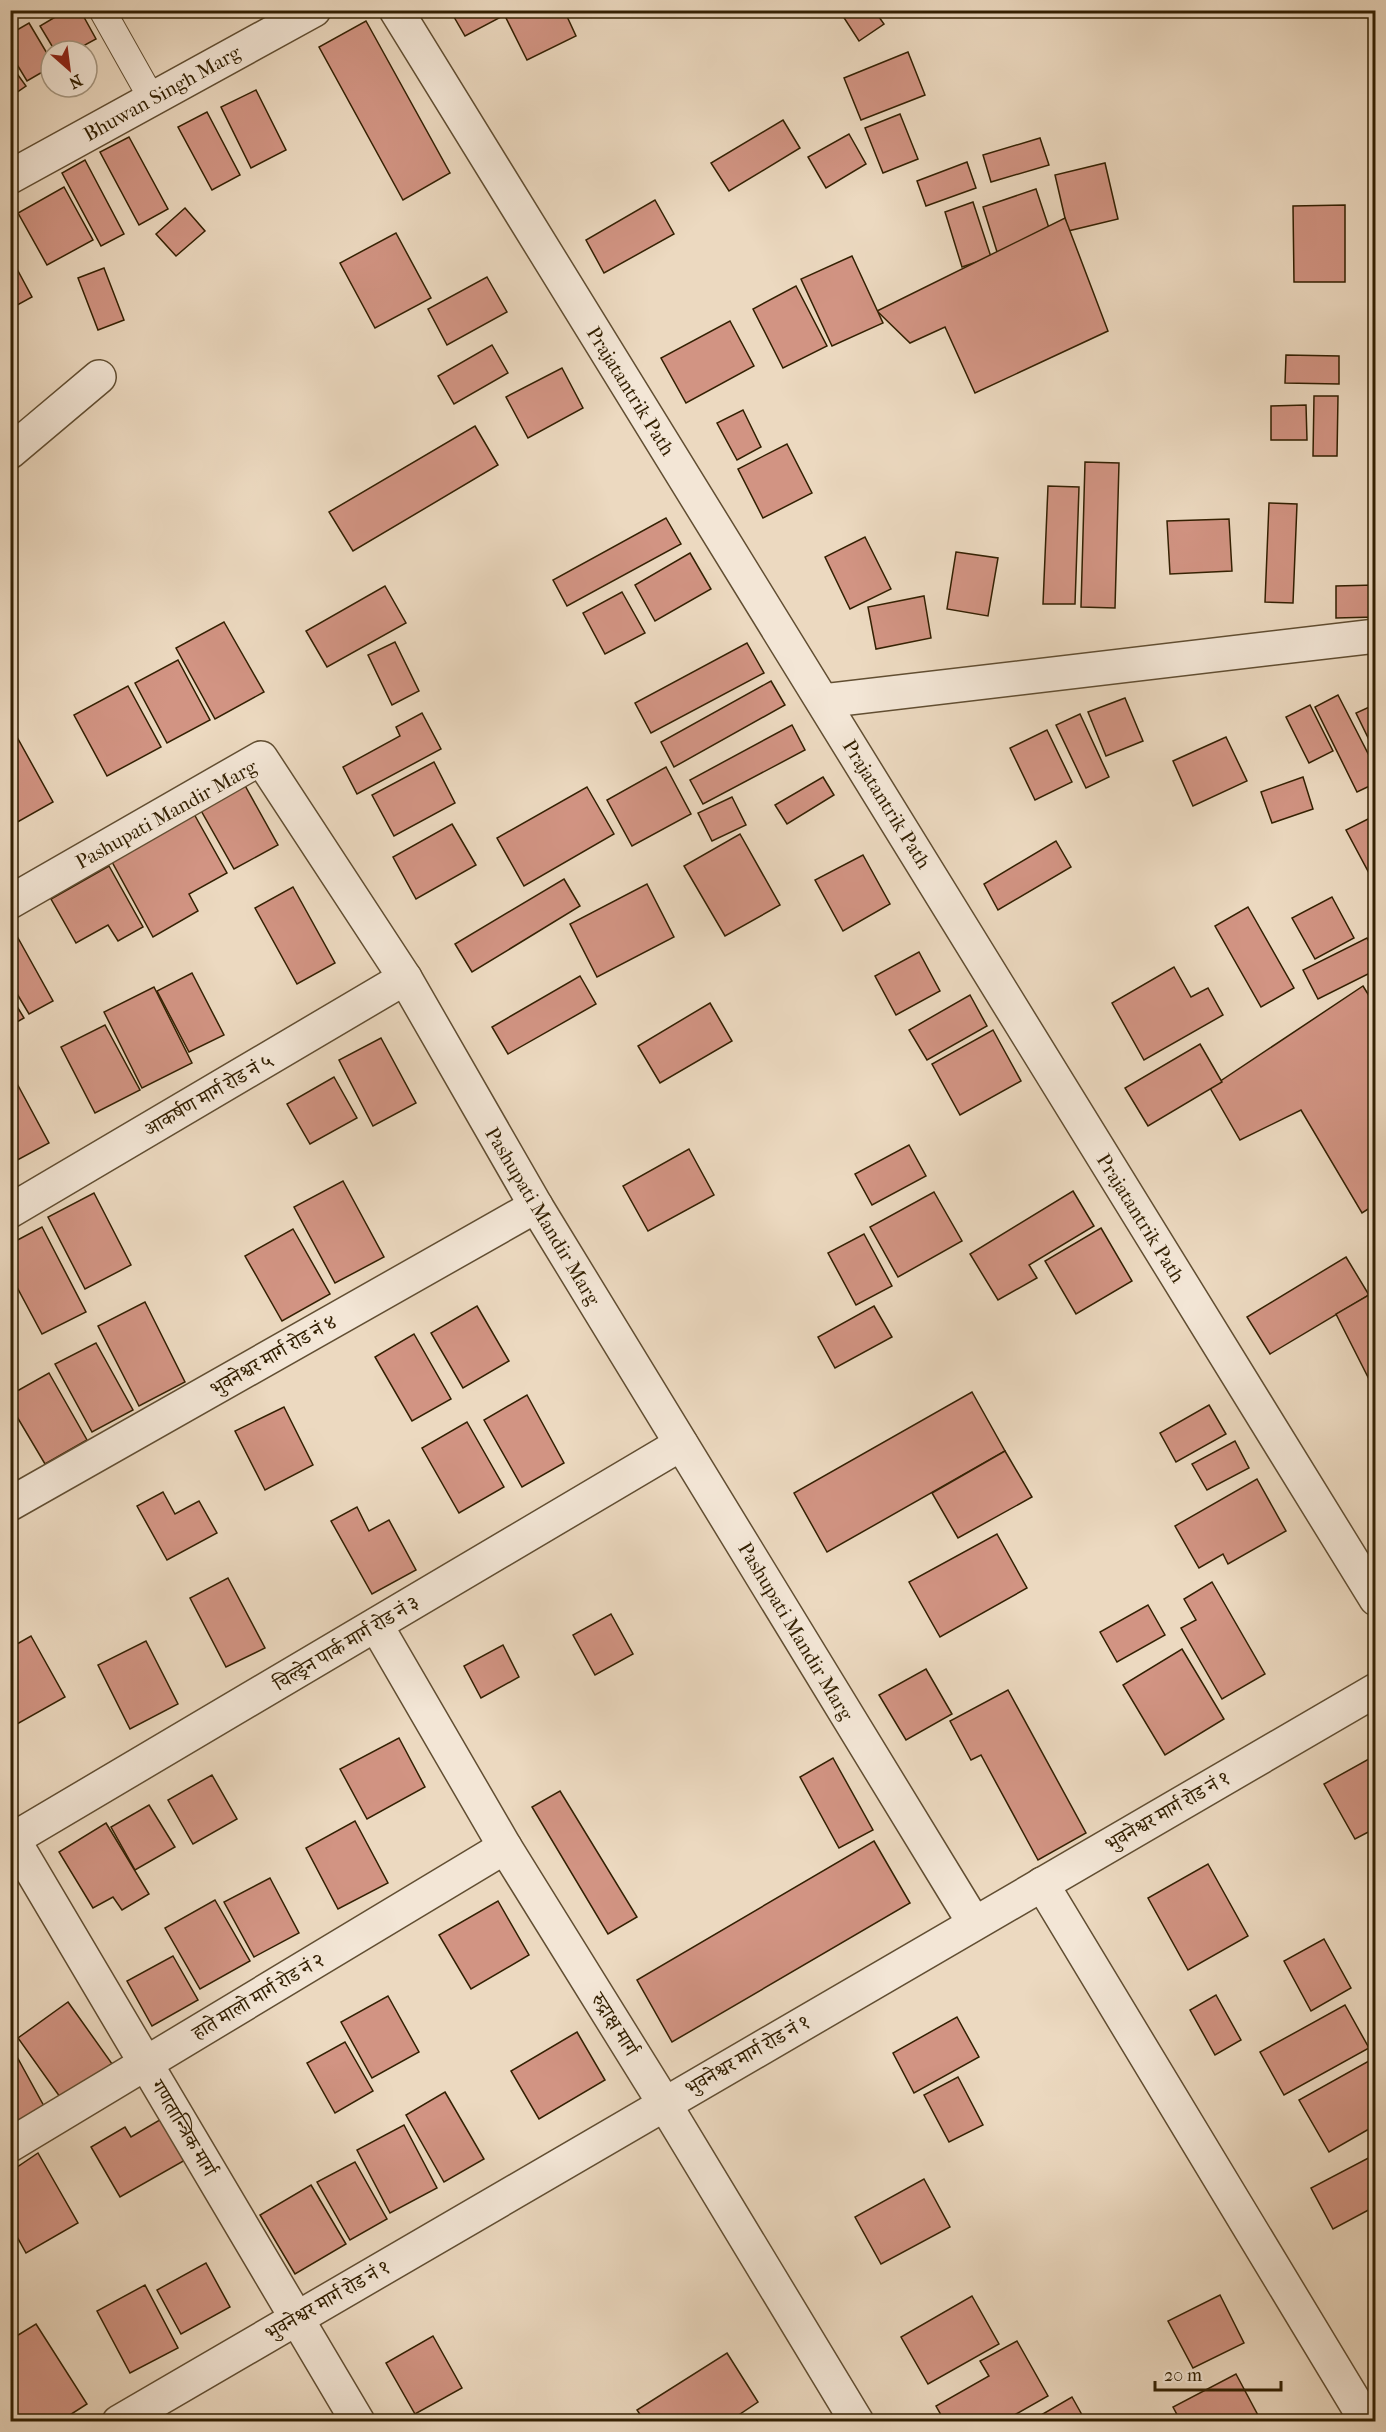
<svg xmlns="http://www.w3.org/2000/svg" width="1386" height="2432" viewBox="0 0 1386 2432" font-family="'IM FELL French Canon','Noto Serif Devanagari',serif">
<rect width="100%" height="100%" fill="#ecd9c0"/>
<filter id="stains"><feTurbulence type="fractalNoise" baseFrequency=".00333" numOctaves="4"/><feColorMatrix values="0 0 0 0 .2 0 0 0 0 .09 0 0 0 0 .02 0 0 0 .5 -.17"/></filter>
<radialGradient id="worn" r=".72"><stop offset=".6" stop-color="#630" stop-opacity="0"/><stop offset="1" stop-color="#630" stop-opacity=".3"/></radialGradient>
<g fill="#d29483" stroke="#332002" stroke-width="1.5">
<polygon points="67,10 80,10 96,39 74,51 55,51 40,26"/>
<polygon points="450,10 498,10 501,17 465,36"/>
<polygon points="502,10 564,10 576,36 527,60"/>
<polygon points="839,10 874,10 884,24 859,41"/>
<polygon points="366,21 450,173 403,200 319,47"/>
<polygon points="29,23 51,60 51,67 27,81 10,53 10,34"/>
<polygon points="908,52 925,95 861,120 844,78"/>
<polygon points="10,64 26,86 10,97"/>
<polygon points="256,90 286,150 251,168 221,107"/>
<polygon points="207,112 240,175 212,190 178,127"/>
<polygon points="900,114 918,159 883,173 865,128"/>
<polygon points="783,120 800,148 729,191 711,163"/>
<polygon points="849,134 866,164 826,188 808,157"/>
<polygon points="129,137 168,209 139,225 100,152"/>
<polygon points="1040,138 1049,165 991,182 983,155"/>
<polygon points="85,160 124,234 101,246 62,173"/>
<polygon points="967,162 976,188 926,206 917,181"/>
<polygon points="1105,163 1118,219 1068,231 1055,175"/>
<polygon points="64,187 93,240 47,265 18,213"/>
<polygon points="1036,189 1052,237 998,255 983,207"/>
<polygon points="655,200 674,234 604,273 586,240"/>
<polygon points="973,202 991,257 962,267 945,212"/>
<polygon points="1345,205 1345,282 1294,282 1293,206"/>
<polygon points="185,208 205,231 176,256 156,234"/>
<polygon points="1065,218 1108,331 975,393 945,327 910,343 877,311"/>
<polygon points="396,233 431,298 375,328 340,263"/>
<polygon points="10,256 32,297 10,309"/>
<polygon points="852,256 883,323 832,346 801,279"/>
<polygon points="104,268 124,320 98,330 78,278"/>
<polygon points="487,277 507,312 447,345 428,309"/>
<polygon points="796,286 827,346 783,368 753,309"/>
<polygon points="730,321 754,366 686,403 661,358"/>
<polygon points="492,345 508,373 454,404 438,376"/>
<polygon points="1286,355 1339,356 1339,384 1285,383"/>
<polygon points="562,368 583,408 528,438 506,397"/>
<polygon points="1314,396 1338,396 1337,456 1313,456"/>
<polygon points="1306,405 1307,440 1271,440 1271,406"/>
<polygon points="743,410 761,447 737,460 717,423"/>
<polygon points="475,426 498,465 353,551 329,512"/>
<polygon points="787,444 812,493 763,518 738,469"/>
<polygon points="1085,462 1119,463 1115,608 1081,607"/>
<polygon points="1048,486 1079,487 1075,604 1043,604"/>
<polygon points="1269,503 1297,504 1293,603 1265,602"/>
<polygon points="666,518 681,544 567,606 553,580"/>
<polygon points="1229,519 1232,571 1170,574 1167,521"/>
<polygon points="865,537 891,589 850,609 825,557"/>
<polygon points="956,552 998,558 988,616 947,609"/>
<polygon points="690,553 711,589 655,621 635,585"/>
<polygon points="1375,585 1375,617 1336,618 1336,586"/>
<polygon points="385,586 406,623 327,667 306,631"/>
<polygon points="622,592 645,633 605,654 583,613"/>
<polygon points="924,596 931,638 876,649 868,607"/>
<polygon points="224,622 264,692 215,719 176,648"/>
<polygon points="395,642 419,691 392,705 368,655"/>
<polygon points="747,643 764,673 651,733 635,703"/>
<polygon points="178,660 210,720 167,743 135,683"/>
<polygon points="771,681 785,705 674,767 661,742"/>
<polygon points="128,686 161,747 107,776 74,715"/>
<polygon points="1338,695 1376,769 1376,783 1357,792 1315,707"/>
<polygon points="1125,698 1143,741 1106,756 1088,712"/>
<polygon points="1376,704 1376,754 1356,713"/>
<polygon points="1310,705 1333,751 1309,763 1286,717"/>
<polygon points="422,713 441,749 357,794 343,767 400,736 396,727"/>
<polygon points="1080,714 1109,777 1086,788 1056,725"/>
<polygon points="792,725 805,750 703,804 690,780"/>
<polygon points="12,728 53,802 14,824 10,818"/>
<polygon points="1047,730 1072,782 1035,800 1010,748"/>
<polygon points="1226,737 1247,781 1193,806 1173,761"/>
<polygon points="434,762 455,803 394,836 372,795"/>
<polygon points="666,767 691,814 632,846 607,800"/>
<polygon points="823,777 834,795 787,824 775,805"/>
<polygon points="1303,777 1313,809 1272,823 1261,792"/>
<polygon points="243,782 278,845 234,869 199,807"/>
<polygon points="587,787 614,834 524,886 497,838"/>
<polygon points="732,797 746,825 712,841 698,813"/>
<polygon points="194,814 227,873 189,894 198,911 153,937 111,860"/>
<polygon points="1376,815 1376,870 1369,873 1346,830"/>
<polygon points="452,824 476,865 416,899 393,857"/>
<polygon points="740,834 780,905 725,936 684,866"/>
<polygon points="1056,841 1071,867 998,910 984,884"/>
<polygon points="863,855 890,904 843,931 815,880"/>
<polygon points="109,866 143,927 118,941 108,925 76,943 51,899"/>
<polygon points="564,879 580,906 472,972 455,944"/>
<polygon points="647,884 674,937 597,977 570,924"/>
<polygon points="293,887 335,963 297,984 255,908"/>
<polygon points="1332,897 1354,938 1315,959 1292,918"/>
<polygon points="1248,907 1294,988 1261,1007 1215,926"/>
<polygon points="13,929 53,1001 29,1014 10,982 10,931"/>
<polygon points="1367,938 1376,955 1376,970 1318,999 1303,970"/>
<polygon points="919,952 940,991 896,1015 875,976"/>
<polygon points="1174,967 1191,997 1208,988 1223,1015 1144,1060 1112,1003"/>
<polygon points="192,973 224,1035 189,1052 157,991"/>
<polygon points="580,976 596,1004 508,1054 492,1027"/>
<polygon points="1363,986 1376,1007 1376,1204 1362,1213 1301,1110 1240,1140 1210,1088"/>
<polygon points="154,987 192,1063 142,1088 104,1012"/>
<polygon points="10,995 24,1018 10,1026"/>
<polygon points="970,995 987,1026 927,1060 909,1030"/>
<polygon points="710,1003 732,1041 660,1083 638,1046"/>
<polygon points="105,1025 140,1090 95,1113 61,1047"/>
<polygon points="993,1030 1021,1081 960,1115 932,1064"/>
<polygon points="381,1038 416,1103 373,1126 339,1060"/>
<polygon points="1200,1044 1222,1082 1148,1126 1125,1088"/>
<polygon points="334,1077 357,1118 310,1144 287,1104"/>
<polygon points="14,1078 49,1143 10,1164 10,1080"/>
<polygon points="909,1145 926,1176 872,1205 855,1174"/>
<polygon points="689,1149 714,1195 648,1231 623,1186"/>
<polygon points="343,1181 384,1257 335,1283 294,1207"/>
<polygon points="1073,1191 1094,1226 1029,1265 1037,1278 998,1300 970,1254"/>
<polygon points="934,1192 962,1241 898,1277 870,1227"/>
<polygon points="94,1193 131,1265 85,1289 48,1217"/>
<polygon points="42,1227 86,1312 42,1334 10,1274 10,1244"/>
<polygon points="1101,1228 1132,1281 1076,1314 1045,1261"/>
<polygon points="293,1229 330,1294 282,1321 245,1256"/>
<polygon points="864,1234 892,1286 856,1305 828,1253"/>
<polygon points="1346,1257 1369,1295 1270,1354 1247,1317"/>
<polygon points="1376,1283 1376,1393 1336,1314 1369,1295"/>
<polygon points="145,1302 185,1382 139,1406 98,1326"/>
<polygon points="477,1306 509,1361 463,1388 431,1333"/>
<polygon points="874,1306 892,1337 835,1368 818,1337"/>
<polygon points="414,1334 451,1399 412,1421 375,1357"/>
<polygon points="96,1343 133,1410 92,1432 55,1364"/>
<polygon points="49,1373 87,1440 45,1464 10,1405 10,1395"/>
<polygon points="972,1392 1005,1451 827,1552 794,1493"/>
<polygon points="527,1395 564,1463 522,1487 484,1420"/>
<polygon points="1209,1405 1226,1434 1176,1462 1160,1433"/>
<polygon points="284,1407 313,1465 265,1490 235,1431"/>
<polygon points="467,1422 504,1487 459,1513 422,1448"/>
<polygon points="1235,1441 1249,1468 1207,1490 1192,1464"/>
<polygon points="1005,1451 1032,1497 958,1538 932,1493"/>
<polygon points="1257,1479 1286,1531 1228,1564 1223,1554 1199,1568 1175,1526"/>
<polygon points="163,1492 175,1514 199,1501 217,1533 167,1560 137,1506"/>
<polygon points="357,1507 369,1531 389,1520 416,1570 372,1594 331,1521"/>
<polygon points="997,1534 1027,1588 940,1637 909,1582"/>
<polygon points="228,1578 265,1648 226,1667 190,1598"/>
<polygon points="1212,1582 1265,1674 1222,1699 1181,1628 1196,1620 1184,1599"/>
<polygon points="1148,1605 1165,1635 1117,1662 1100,1632"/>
<polygon points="611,1614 633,1654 595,1675 573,1635"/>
<polygon points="31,1636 65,1697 10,1728 10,1648"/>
<polygon points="146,1641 178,1704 130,1729 98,1665"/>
<polygon points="503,1645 519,1677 481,1698 464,1666"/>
<polygon points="1182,1649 1224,1719 1165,1755 1123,1685"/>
<polygon points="926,1669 952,1714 906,1740 879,1695"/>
<polygon points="1008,1690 1086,1833 1038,1860 981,1755 971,1760 950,1721"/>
<polygon points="399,1738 425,1787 367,1819 340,1769"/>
<polygon points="1376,1755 1376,1828 1355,1839 1324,1784"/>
<polygon points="833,1758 873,1830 839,1848 800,1777"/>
<polygon points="212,1775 237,1819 193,1844 168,1800"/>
<polygon points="560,1791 637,1917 608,1934 532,1807"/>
<polygon points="149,1805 175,1847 135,1870 111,1827"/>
<polygon points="355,1821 388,1883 338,1909 306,1848"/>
<polygon points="106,1823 149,1894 122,1910 113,1897 93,1908 59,1852"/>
<polygon points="874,1841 910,1903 672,2042 637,1980"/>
<polygon points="1208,1864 1248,1936 1188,1970 1148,1898"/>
<polygon points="270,1878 299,1933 254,1957 224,1902"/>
<polygon points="215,1900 250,1961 200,1989 165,1928"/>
<polygon points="498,1901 529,1955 471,1989 439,1935"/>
<polygon points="1324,1939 1351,1988 1311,2011 1284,1961"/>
<polygon points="173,1956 198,2000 152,2026 127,1981"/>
<polygon points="1216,1995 1241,2040 1215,2055 1190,2010"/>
<polygon points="388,1996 419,2052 372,2078 341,2022"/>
<polygon points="68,2002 115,2068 65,2104 18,2038"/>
<polygon points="1345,2005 1369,2048 1284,2095 1260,2052"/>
<polygon points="957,2017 979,2057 914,2093 893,2053"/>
<polygon points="577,2032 605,2080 539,2119 511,2071"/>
<polygon points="345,2042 373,2091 335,2113 307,2063"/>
<polygon points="10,2044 45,2108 10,2126"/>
<polygon points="1376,2057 1376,2125 1329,2152 1299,2100"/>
<polygon points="958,2077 983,2125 949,2142 924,2095"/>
<polygon points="445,2092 484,2159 444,2182 406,2115"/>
<polygon points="163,2118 187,2159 120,2197 91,2147 125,2127 131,2137"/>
<polygon points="404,2125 437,2188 390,2213 357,2150"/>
<polygon points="38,2153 78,2223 26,2253 10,2224 10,2172"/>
<polygon points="1376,2154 1376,2206 1333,2229 1311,2188"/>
<polygon points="355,2162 387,2219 350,2240 317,2182"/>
<polygon points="924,2179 950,2227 881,2264 855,2217"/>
<polygon points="311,2185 346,2244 295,2274 260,2215"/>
<polygon points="206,2263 230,2307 181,2334 157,2290"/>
<polygon points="145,2285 178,2348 130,2373 97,2311"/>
<polygon points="1220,2295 1244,2343 1193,2368 1168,2321"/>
<polygon points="972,2296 999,2344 928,2384 901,2337"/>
<polygon points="36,2324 87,2404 59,2422 19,2422 10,2408 10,2340"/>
<polygon points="433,2336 462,2388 415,2414 386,2363"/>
<polygon points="1017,2341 1048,2396 1002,2422 945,2422 936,2406 989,2376 980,2361"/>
<polygon points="727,2353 758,2402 728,2422 645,2422 637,2410"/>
<polygon points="1236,2374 1260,2419 1254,2422 1181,2422 1173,2407"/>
<polygon points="1072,2397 1086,2422 1029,2422"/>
</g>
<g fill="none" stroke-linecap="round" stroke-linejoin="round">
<defs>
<polyline id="lane" points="102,10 152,99"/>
<g id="street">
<polyline points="396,10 1376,1599"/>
<polyline points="10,177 314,10"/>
<polyline points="10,452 99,377"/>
<polyline points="823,701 1376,636"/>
<polyline points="10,902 261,758 405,978 536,1206 974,1923"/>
<polyline points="10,1211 405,978"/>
<polyline points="10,1504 536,1206"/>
<polyline points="376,1625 505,1847 664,2103 857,2422"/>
<polyline points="10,1834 358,2422"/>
<polyline points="10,1841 681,1444"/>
<polyline points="1042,1884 1367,2422"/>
<polyline points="10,2145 505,1847"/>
<polyline points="119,2422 1376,1690"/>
</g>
</defs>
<use href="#lane" stroke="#614e32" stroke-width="28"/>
<use href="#street" stroke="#614e32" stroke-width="36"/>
<use href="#lane" stroke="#f3e6d6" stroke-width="26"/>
<use href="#street" stroke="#f3e6d6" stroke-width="33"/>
</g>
<g text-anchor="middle" stroke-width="4.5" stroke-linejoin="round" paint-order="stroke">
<g font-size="20" fill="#332002" stroke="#f3e6d6">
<text transform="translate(162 93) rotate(-29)" y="7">Bhuwan Singh Marg</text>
<text transform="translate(631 391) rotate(58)" y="7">Prajatantrik Path</text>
<text transform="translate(887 804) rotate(58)" y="7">Prajatantrik Path</text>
<text transform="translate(166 814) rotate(-29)" y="7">Pashupati Mandir Marg</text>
<text transform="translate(208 1095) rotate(-30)" y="7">आकर्षण मार्ग रोड नं ५</text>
<text transform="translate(543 1216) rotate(59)" y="7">Pashupati Mandir Marg</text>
<text transform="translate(1141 1218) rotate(58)" y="7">Prajatantrik Path</text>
<text transform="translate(273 1355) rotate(-30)" y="7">भुवनेश्वर मार्ग रोड नं ४</text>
<text transform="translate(796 1631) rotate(59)" y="7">Pashupati Mandir Marg</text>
<text transform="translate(346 1643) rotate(-31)" y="7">चिल्ड्रेन पार्क मार्ग रोड नं ३</text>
<text transform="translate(1167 1811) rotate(-30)" y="7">भुवनेश्वर मार्ग रोड नं १</text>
<text transform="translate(258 1996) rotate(-31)" y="7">हाते मालो मार्ग रोड नं २</text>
<text transform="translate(615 2024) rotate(58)" y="7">रुद्राक्ष मार्ग</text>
<text transform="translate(747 2055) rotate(-30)" y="7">भुवनेश्वर मार्ग रोड नं १</text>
<text transform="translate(184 2128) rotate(59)" y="7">गणतान्त्रिक मार्ग</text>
<text transform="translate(327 2300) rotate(-30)" y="7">भुवनेश्वर मार्ग रोड नं १</text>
</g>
</g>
<rect width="1386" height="2432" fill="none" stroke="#ecd9c0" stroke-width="36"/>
<rect x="12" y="12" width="1362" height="2408" fill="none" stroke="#332002" stroke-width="3"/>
<rect x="18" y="18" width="1350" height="2396" fill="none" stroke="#332002" stroke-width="1.5"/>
<g transform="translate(69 69) rotate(152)"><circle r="28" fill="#f3e6d6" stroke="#a69781" stroke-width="1.5"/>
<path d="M0-4.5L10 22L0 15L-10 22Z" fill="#8f2418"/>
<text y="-9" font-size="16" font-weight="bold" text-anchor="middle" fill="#332002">N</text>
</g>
<path d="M1155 2381v9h126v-9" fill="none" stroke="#332002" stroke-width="3"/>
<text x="1164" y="2381" font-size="18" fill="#332002" stroke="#f3e6d6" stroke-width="4.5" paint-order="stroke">20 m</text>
<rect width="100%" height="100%" filter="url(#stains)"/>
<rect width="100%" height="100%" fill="url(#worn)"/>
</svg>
